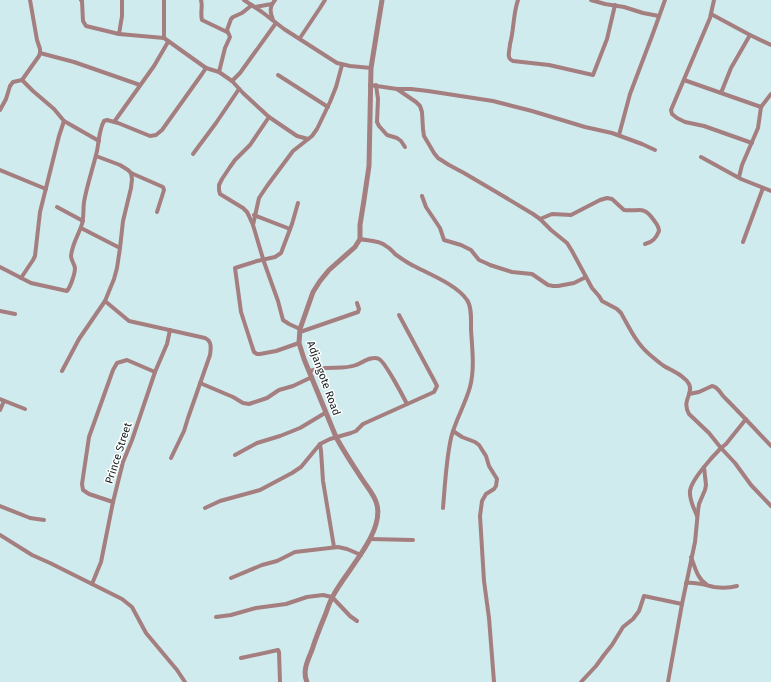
<svg xmlns="http://www.w3.org/2000/svg" width="771" height="682" viewBox="0 0 771 682" font-family="'Fira Sans',sans-serif">
<rect width="100%" height="100%" fill="#d0ebee"/>
<g fill="none" stroke-linecap="round" stroke-linejoin="round">
<g stroke="#a57e7f" stroke-width="4">
<polyline points="81,0 82,1 83,21 86,26 119,34 164,38 206,68"/>
<path d="M201,0C203,6 200,13 202,20L227,32"/>
<polyline points="244,0 262,12 284,29 337,63 350,66 371,68"/>
<path d="M518,0C513,14 514,30 510,44C510,48 508,53 509,57C509,59 511,60 513,61L549,65L593,75L607,39L615,5"/>
<polyline points="591,0 605,4 624,7 643,13 659,16"/>
<polyline points="714,0 710,18 671,110 672,114 677,118 685,122 704,126 752,143"/>
<polyline points="255,7 272,4"/>
<polyline points="711,14 750,35 771,45"/>
<path d="M273,20C270,12 269,7 275,0"/>
<polyline points="119,34 122,16 122,0"/>
<polyline points="164,38 164,0"/>
<polyline points="300,38 320,8 325,0"/>
<polyline points="40,53 74,62 140,85"/>
<polyline points="219,72 225,48 230,37 227,30 231,19 233,17 242,13 252,5"/>
<polyline points="278,75 328,107"/>
<polyline points="22,80 33,91 54,109 64,121 99,141"/>
<polyline points="684,80 761,107 771,94"/>
<polyline points="232,81 240,73 276,23"/>
<polyline points="370,85 397,89 411,89 428,91 493,101 532,111 585,127 612,133 642,144 655,150"/>
<polyline points="376,85 378,99 377,122 379,126 387,135 397,138 401,141 405,147"/>
<path d="M397,89L416,102L420,106L422,112L423,129L424,136L434,153L438,158L449,165L464,173L498,193L533,214L540,219L551,230L567,243L572,251L592,288L599,296L602,301L617,309L621,313C629,327 636,343 649,354C654,358 658,362 664,366C672,371 684,375 689,384C694,394 681,400 689,414L709,433L721,448C713,456 691,480 690,491C689,500 694,508 697,516"/>
<polyline points="721,93 731,68 750,35"/>
<polyline points="0,110 6,99 10,86 13,82 22,80 39,56 40,53 40,49 37,40 30,0"/>
<polyline points="269,117 250,145 235,160 230,167 222,179 219,185 219,190 220,194 243,208 247,212 249,216 253,225 264,262 278,301 283,320 289,324 300,329"/>
<polyline points="114,122 154,66 168,42"/>
<polyline points="619,135 630,94 652,36 665,0"/>
<polyline points="193,154 216,123 239,89"/>
<polyline points="701,157 741,179 771,191"/>
<polyline points="0,170 46,189"/>
<polyline points="131,173 163,187 164,190 157,212"/>
<polyline points="739,177 742,165 758,128 761,107"/>
<polyline points="422,196 426,207 440,228 444,240 461,245 471,250 479,260 486,263 490,265 512,272 532,274 548,285 553,286 558,286 574,283 586,277"/>
<polyline points="298,203 292,224 281,253 275,257 257,261 235,268 241,312 251,343 254,352 257,354 260,354 276,351 299,343"/>
<polyline points="57,207 83,221"/>
<polyline points="254,215 290,229"/>
<path d="M540,219L552,214L571,215L600,200L607,198L612,199L624,210C639,212 643,205 653,219C656,223 659,226 659,231C656,238 653,242 645,244"/>
<polyline points="253,225 259,198 267,186 293,151 312,136 317,129 330,102 336,87 342,65"/>
<polyline points="81,228 120,248"/>
<path d="M360,239C368,241 379,240 386,246C390,248 392,251 395,254C402,259 409,264 416,267C431,275 457,285 467,300C472,307 471,320 471,329C472,348 475,368 470,387C465,405 455,421 451,438C446,461 445,485 443,508"/>
<polyline points="743,242 763,188"/>
<path d="M0,267L31,283L67,291C71,286 75,273 75,268C74,263 71,260 71,256C72,244 79,234 82,224C84,217 83,209 84,202C87,185 93,168 97,151C99,141 99,130 104,121L107,120L118,123L150,136L156,135L162,130L202,74L206,68L219,72L232,81L243,93L269,117L297,136L308,139"/>
<polyline points="21,278 33,260 35,256 40,212 59,136 64,121"/>
<path d="M105,301L129,321L205,338C212,341 211,348 210,355L188,418L184,431L171,458"/>
<polyline points="0,311 15,314"/>
<polyline points="300,332 358,312 359,309 357,303"/>
<polyline points="62,371 79,339 105,301 114,279 117,268 120,248 123,221 131,188 132,179 131,173 128,170 120,165 96,156"/>
<path d="M309,371C314,370 319,368 325,368C335,367 346,369 356,365C362,363 372,355 379,359C385,362 403,396 407,404"/>
<polyline points="200,383 233,397 243,403 249,404 267,398 279,390 293,386 312,377"/>
<path d="M689,394L699,392L712,386C719,387 720,394 725,398C741,414 756,430 771,446"/>
<polyline points="0,399 25,409"/>
<polyline points="0,410 4,401"/>
<polyline points="746,419 726,444 721,448 735,463 751,485 771,506"/>
<polyline points="453,431 462,437 475,442 479,445 486,456 489,466 497,479 496,486 494,489 486,494 482,501 480,516 484,581 489,618 494,682"/>
<polyline points="320,444 321,451 323,481 334,547"/>
<polyline points="235,455 257,443 280,436 300,428 325,413"/>
<polyline points="113,502 89,494 83,490 82,484 89,437 113,370 117,363 127,360 155,372"/>
<polyline points="0,506 30,518 44,520"/>
<polyline points="205,508 220,501 260,490 292,473 301,467 320,444 330,439 351,433 356,431 363,424 434,392 437,386 435,382 399,315"/>
<polyline points="0,535 32,555 50,563 122,599 132,607 146,633 177,670 185,682"/>
<polyline points="370,539 413,540"/>
<path d="M691,557C695,567 697,578 706,584"/>
<polyline points="231,578 262,565 277,561 295,552 338,547 347,549 361,555"/>
<path d="M686,583C696,582 705,585 714,587C722,588 730,588 737,586"/>
<polyline points="92,584 101,562 113,502 123,462 132,440 155,372 167,344 170,330"/>
<polyline points="216,617 231,615 256,608 286,604 307,597 323,595 332,597 350,616 357,621"/>
<polyline points="241,658 278,650 279,652 280,682"/>
<polyline points="581,682 596,666 604,655 612,645 623,627 633,619 639,611 644,596 682,604"/>
<polyline points="668,682 682,604 695,542 698,511 699,504 705,490 706,485 704,467"/>
</g>
<path stroke="#a57e7f" stroke-width="5" d="M307,682C302,671 308,660 312,650C316,637 321,625 326,613C328,607 330,601 333,596C345,572 384,534 377,505C375,495 367,487 362,479C353,465 344,452 336,437L304,359L299,343L300,329L313,292L320,281L329,270L355,247L360,239V225L364,200L369,166L371,68L382,0"/>
</g>
<g text-anchor="middle" stroke-width="3" stroke-linejoin="round" paint-order="stroke">
<g font-size="11" fill="#162021" stroke="#fff">
<text transform="translate(324 378) rotate(70)" y="4">Adjangote Road</text>
<text transform="translate(118 453) rotate(-72)" y="4">Prince Street</text>
</g>
</g>
</svg>
